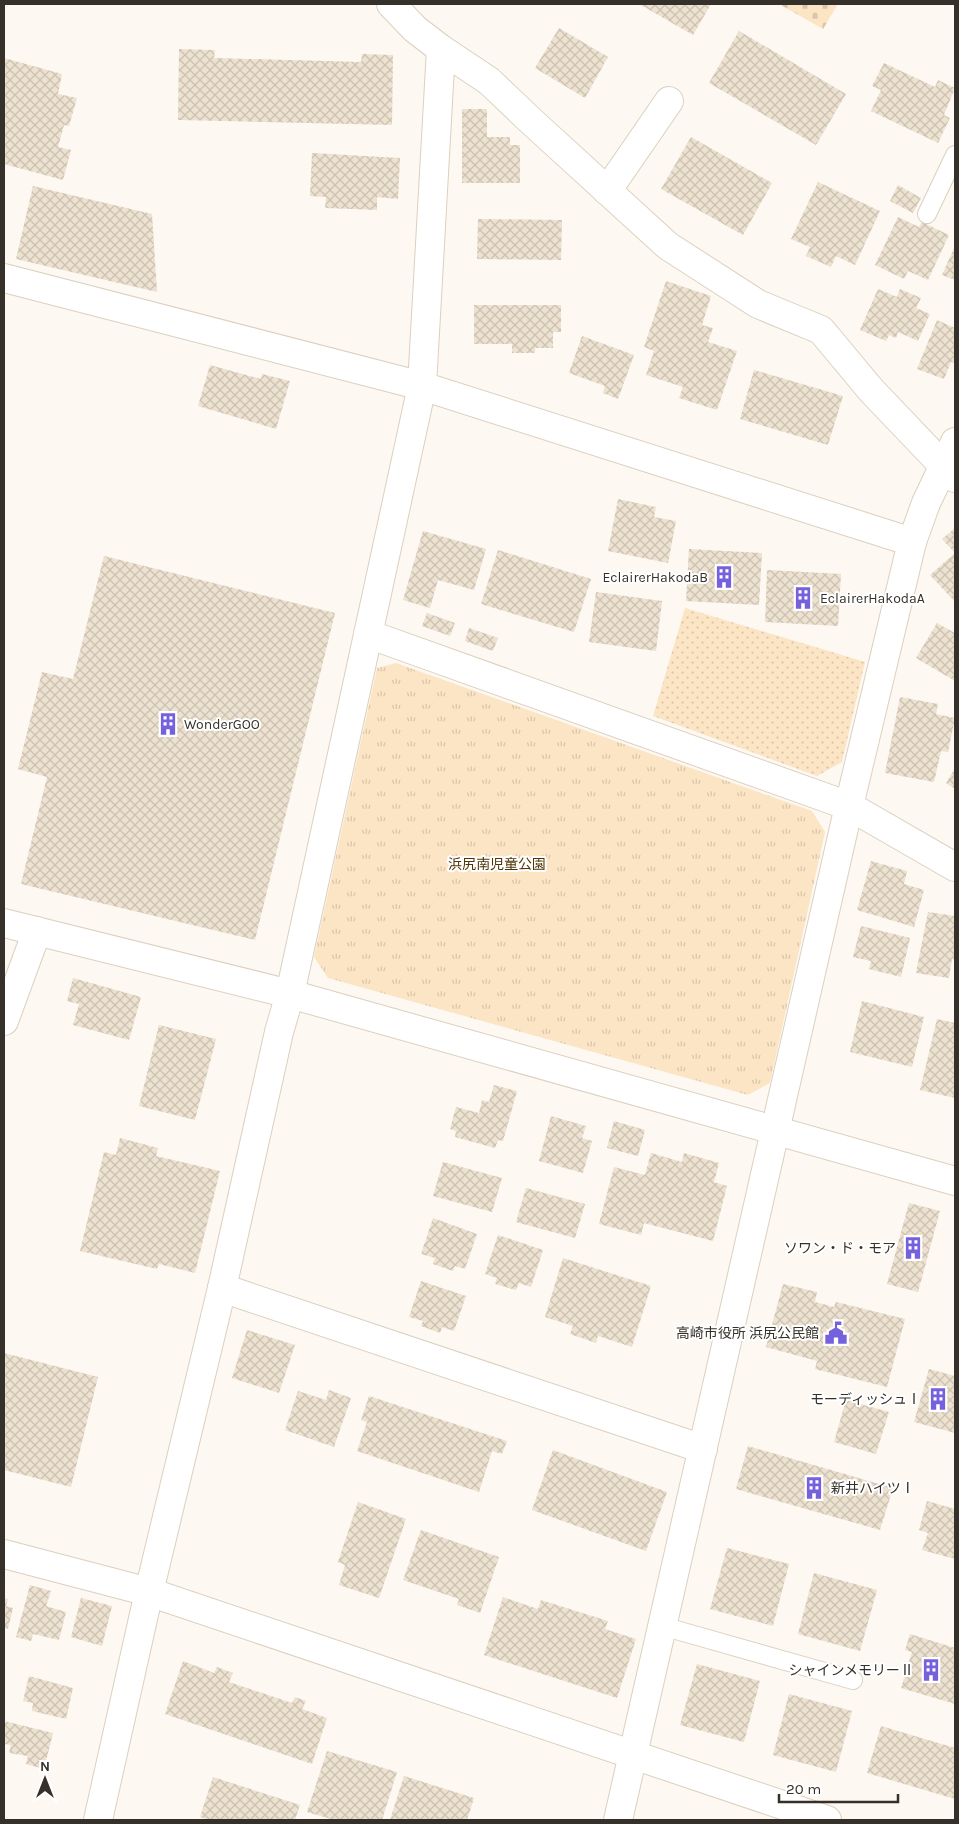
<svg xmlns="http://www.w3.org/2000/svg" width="959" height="1824" viewBox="0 0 959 1824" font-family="Karla,'Noto Sans JP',sans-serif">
<defs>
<pattern id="grass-dots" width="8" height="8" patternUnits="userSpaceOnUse" patternTransform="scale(1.25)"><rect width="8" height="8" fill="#fce5c5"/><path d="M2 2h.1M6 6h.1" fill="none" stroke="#d9c5a9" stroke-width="1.8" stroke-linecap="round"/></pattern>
<pattern id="cemetery-stones" width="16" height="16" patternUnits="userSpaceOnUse" patternTransform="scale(1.25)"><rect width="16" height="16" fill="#fce5c5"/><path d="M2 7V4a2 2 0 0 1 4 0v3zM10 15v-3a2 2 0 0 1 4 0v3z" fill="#d9c5a9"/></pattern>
<pattern id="park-tufts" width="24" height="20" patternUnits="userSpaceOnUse" patternTransform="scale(1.25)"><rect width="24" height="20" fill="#fce5c5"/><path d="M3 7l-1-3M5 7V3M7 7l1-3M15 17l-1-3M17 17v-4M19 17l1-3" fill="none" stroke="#d9c5a9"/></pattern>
<pattern id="building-cross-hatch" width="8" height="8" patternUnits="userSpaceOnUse" patternTransform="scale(1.25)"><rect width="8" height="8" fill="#ede1d0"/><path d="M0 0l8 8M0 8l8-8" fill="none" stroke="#ccc2b3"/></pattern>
</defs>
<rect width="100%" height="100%" fill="#fdf8f1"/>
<polygon fill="url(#grass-dots)" points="685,608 865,662 842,762 817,776 653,716"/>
<polygon fill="url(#cemetery-stones)" points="779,4 838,4 823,29"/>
<polygon fill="url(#park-tufts)" points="396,663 812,811 825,832 770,1083 748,1095 328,978 314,957 377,668"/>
<g fill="url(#building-cross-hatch)">
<polygon points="639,4 711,4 693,35"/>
<polygon points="559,28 608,57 585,98 535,68"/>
<polygon points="739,31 846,94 816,145 709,83"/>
<polygon points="179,49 215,50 214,58 361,62 362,54 393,55 392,125 178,120"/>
<polygon points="4,58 62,74 58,94 77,98 69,126 64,125 58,147 71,150 63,180 4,164"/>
<polygon points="884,63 935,87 938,80 955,88 944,115 950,118 938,143 871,111 881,90 872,86"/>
<polygon points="462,109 487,109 487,137 510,137 510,145 520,145 520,183 462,183"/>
<polygon points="691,137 772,183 743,235 661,189"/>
<polygon points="312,153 400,158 398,199 377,197 377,210 325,208 326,197 310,196"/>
<polygon points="818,182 880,211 855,265 836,256 831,267 806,256 810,247 791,239"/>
<polygon points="898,185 921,198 913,213 890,201"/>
<polygon points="33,186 152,214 157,292 16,259"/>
<polygon points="898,217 919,227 922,222 949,235 928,280 908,271 904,279 875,265"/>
<polygon points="478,219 562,220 561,260 477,259"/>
<polygon points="955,246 955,280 942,275"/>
<polygon points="666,281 711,296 702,325 713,328 708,342 737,351 717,410 679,398 683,387 646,375 654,351 644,347"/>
<polygon points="878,289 897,297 900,289 921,298 916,308 930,314 918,341 898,332 896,338 889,335 886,341 860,330"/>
<polygon points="474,305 561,305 561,332 553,332 553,348 535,348 535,353 512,353 512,344 474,344"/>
<polygon points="937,320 955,328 955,363 951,362 944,379 917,369"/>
<polygon points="582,336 634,355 618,399 603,393 605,386 569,373"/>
<polygon points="210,365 261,379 262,374 290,381 276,429 198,406"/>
<polygon points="754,370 843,396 828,445 740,419"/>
<polygon points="618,499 656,507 654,517 676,521 668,563 608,551"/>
<polygon points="955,528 955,602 930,575 955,553 942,539"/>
<polygon points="423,531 486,549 474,590 438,580 430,608 403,600"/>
<polygon points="689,549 762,553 759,605 686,601"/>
<polygon points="498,550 591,579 574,632 481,604"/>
<polygon points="104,556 335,613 255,940 21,884 47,777 18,769 42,672 73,679"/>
<polygon points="767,570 841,574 838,626 765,622"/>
<polygon points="596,592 662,601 656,651 589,642"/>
<polygon points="427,613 455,623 450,636 422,626"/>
<polygon points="937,623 955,633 955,681 916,658"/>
<polygon points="469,628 498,638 493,651 465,641"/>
<polygon points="900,697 938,704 936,714 955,718 948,752 941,751 934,782 885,773"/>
<polygon points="955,768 955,789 946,783"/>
<polygon points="871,861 907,871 904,884 924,890 914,927 857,910"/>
<polygon points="928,912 955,916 955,960 952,959 949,978 916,973"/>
<polygon points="861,926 910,938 901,977 869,969 871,961 853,957"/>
<polygon points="73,978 141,997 129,1040 73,1025 79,1004 67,1001"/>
<polygon points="862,1001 924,1017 912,1067 850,1052"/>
<polygon points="937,1019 955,1023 955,1098 920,1090"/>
<polygon points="159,1025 216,1039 195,1120 139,1106"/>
<polygon points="494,1085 517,1091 503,1141 498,1140 495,1148 455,1137 456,1131 450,1129 456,1107 479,1113 482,1100 489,1102"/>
<polygon points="551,1116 586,1126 582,1138 592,1141 583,1173 539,1161"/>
<polygon points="614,1121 645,1130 638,1156 607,1148"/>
<polygon points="120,1138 158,1148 156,1156 220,1171 195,1273 159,1264 157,1269 80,1251 104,1152 116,1155"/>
<polygon points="651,1153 682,1162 684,1153 719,1163 714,1182 727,1186 713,1241 644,1223 641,1235 599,1224 614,1167 645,1175"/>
<polygon points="443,1162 502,1178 492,1212 433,1196"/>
<polygon points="526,1188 585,1204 575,1238 516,1222"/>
<polygon points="909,1203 940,1211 918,1292 887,1284"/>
<polygon points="433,1218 477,1234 465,1269 455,1266 453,1271 433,1264 435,1258 421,1254"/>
<polygon points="498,1235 543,1250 531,1287 519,1283 516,1290 495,1284 497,1278 485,1274"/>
<polygon points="563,1258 651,1286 632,1347 598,1336 596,1343 570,1334 573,1326 545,1317"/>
<polygon points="421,1281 466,1296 454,1331 442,1327 440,1333 421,1326 423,1321 409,1317"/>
<polygon points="783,1284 817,1292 815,1302 834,1307 836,1302 905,1319 887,1387 815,1369 817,1361 766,1347"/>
<polygon points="247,1330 295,1345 279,1393 232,1378"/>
<polygon points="4,1353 98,1377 71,1487 4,1470"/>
<polygon points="929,1369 955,1376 955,1433 914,1422"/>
<polygon points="329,1390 351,1398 334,1447 285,1430 298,1391 326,1400"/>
<polygon points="369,1396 507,1441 502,1454 492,1451 479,1492 357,1451 367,1422 361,1420"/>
<polygon points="846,1400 889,1412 876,1454 834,1442"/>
<polygon points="748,1446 893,1488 880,1530 736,1489"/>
<polygon points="553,1450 667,1492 646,1551 532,1510"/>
<polygon points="927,1501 955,1509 955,1559 922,1550 928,1533 919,1530"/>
<polygon points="358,1502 406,1519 379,1598 339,1585 345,1565 338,1562"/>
<polygon points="421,1530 499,1557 480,1613 457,1605 459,1599 403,1580"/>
<polygon points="727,1548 789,1564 773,1626 710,1609"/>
<polygon points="814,1573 877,1590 860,1651 798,1634"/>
<polygon points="30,1585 51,1591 46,1606 66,1612 59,1640 33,1634 31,1641 16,1637"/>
<polygon points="503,1597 538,1609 541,1600 608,1621 605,1629 636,1639 617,1698 484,1655"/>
<polygon points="4,1598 8,1599 6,1606 13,1608 8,1629 4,1628"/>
<polygon points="81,1598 112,1606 102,1646 71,1637"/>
<polygon points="910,1634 955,1648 955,1704 901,1688 912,1652 905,1650"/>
<polygon points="183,1661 214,1673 217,1667 233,1673 229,1682 292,1703 295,1697 306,1701 302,1709 327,1718 312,1764 165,1714"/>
<polygon points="697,1664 760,1681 744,1742 680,1725"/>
<polygon points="29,1676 73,1688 66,1719 32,1711 33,1703 23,1701"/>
<polygon points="789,1694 852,1711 836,1772 773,1755"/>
<polygon points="4,1721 53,1733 44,1769 26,1764 28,1756 9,1753 11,1745 4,1744"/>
<polygon points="881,1726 955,1748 955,1799 867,1773"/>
<polygon points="327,1751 397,1772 382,1820 334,1820 307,1812"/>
<polygon points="404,1776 474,1798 467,1820 390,1820"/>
<polygon points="213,1777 300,1805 295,1820 209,1820 200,1817"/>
</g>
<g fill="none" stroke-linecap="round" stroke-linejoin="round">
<defs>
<g id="lane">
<polyline points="927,214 955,155"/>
<polyline points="662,1626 853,1680"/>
</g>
<g id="street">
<polyline points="391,4 415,29 441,49 489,81 531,121 668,246 758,304 821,330 871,390 955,478"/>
<polyline points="607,191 669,101"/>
<polyline points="4,278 422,386 912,542"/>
<polyline points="368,634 849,806 955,867"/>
<polyline points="4,923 290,994 955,1181"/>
<polyline points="4,1021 37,931"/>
<polyline points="222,1288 703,1449"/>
<polyline points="4,1554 149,1592 827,1820"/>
<polyline points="98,1820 149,1592 222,1288 279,1032 290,994 422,386 441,49"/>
<polyline points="618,1820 849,806 912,542 926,503 955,442"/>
</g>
</defs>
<use href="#lane" stroke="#dbd0bf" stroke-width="20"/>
<use href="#street" stroke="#dbd0bf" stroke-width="30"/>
<use href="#lane" stroke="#fff" stroke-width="18"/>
<use href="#street" stroke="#fff" stroke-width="28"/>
</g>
<defs>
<symbol id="building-bare" viewBox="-9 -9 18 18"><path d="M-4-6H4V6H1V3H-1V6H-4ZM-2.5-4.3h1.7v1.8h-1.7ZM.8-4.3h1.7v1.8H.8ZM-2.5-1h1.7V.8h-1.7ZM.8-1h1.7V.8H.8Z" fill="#7561dc" stroke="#fff" stroke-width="2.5" paint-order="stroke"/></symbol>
<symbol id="civic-bare" viewBox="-9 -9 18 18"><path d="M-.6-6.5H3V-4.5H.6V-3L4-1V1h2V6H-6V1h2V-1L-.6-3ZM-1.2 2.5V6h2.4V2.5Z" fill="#7561dc" stroke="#fff" stroke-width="2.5" paint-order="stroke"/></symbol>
</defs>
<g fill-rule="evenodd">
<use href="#building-bare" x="708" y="561" width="32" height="32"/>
<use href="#building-bare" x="787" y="582" width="32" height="32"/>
<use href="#building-bare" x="152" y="708" width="32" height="32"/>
<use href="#building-bare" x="897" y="1232" width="32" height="32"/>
<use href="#civic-bare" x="820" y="1317" width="32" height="32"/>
<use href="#building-bare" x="922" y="1383" width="32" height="32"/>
<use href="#building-bare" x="798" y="1472" width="32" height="32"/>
<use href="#building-bare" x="915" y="1654" width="32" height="32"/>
</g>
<g text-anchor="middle" stroke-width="4" stroke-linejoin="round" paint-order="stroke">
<g font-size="14" fill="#35312a" stroke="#fff" text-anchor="end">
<text x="708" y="582">EclairerHakodaB</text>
<text x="820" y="603" text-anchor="start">EclairerHakodaA</text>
<text x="184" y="729" text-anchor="start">WonderGOO</text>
<text x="896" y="1253">ソワン・ド・モア</text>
<text x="819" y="1338">高崎市役所 浜尻公民館</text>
<text x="921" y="1404">モーディッシュⅠ</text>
<text x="831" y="1493" text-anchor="start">新井ハイツⅠ</text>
<text x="914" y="1675">シャインメモリーⅡ</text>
</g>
<g font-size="14" fill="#4f3506" stroke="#fff">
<text x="497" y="869">浜尻南児童公園</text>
</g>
</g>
<rect width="959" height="1824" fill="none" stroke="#35312a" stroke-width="10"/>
<g transform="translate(45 1779)" stroke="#ffffff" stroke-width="4" paint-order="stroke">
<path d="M0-4L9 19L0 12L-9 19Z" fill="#35312a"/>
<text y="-8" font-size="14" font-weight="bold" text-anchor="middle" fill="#35312a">N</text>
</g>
<path d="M779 1794v8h119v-8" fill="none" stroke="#35312a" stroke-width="2.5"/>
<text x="786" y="1794" font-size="15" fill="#35312a" stroke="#ffffff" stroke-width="4" paint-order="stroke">20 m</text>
</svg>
